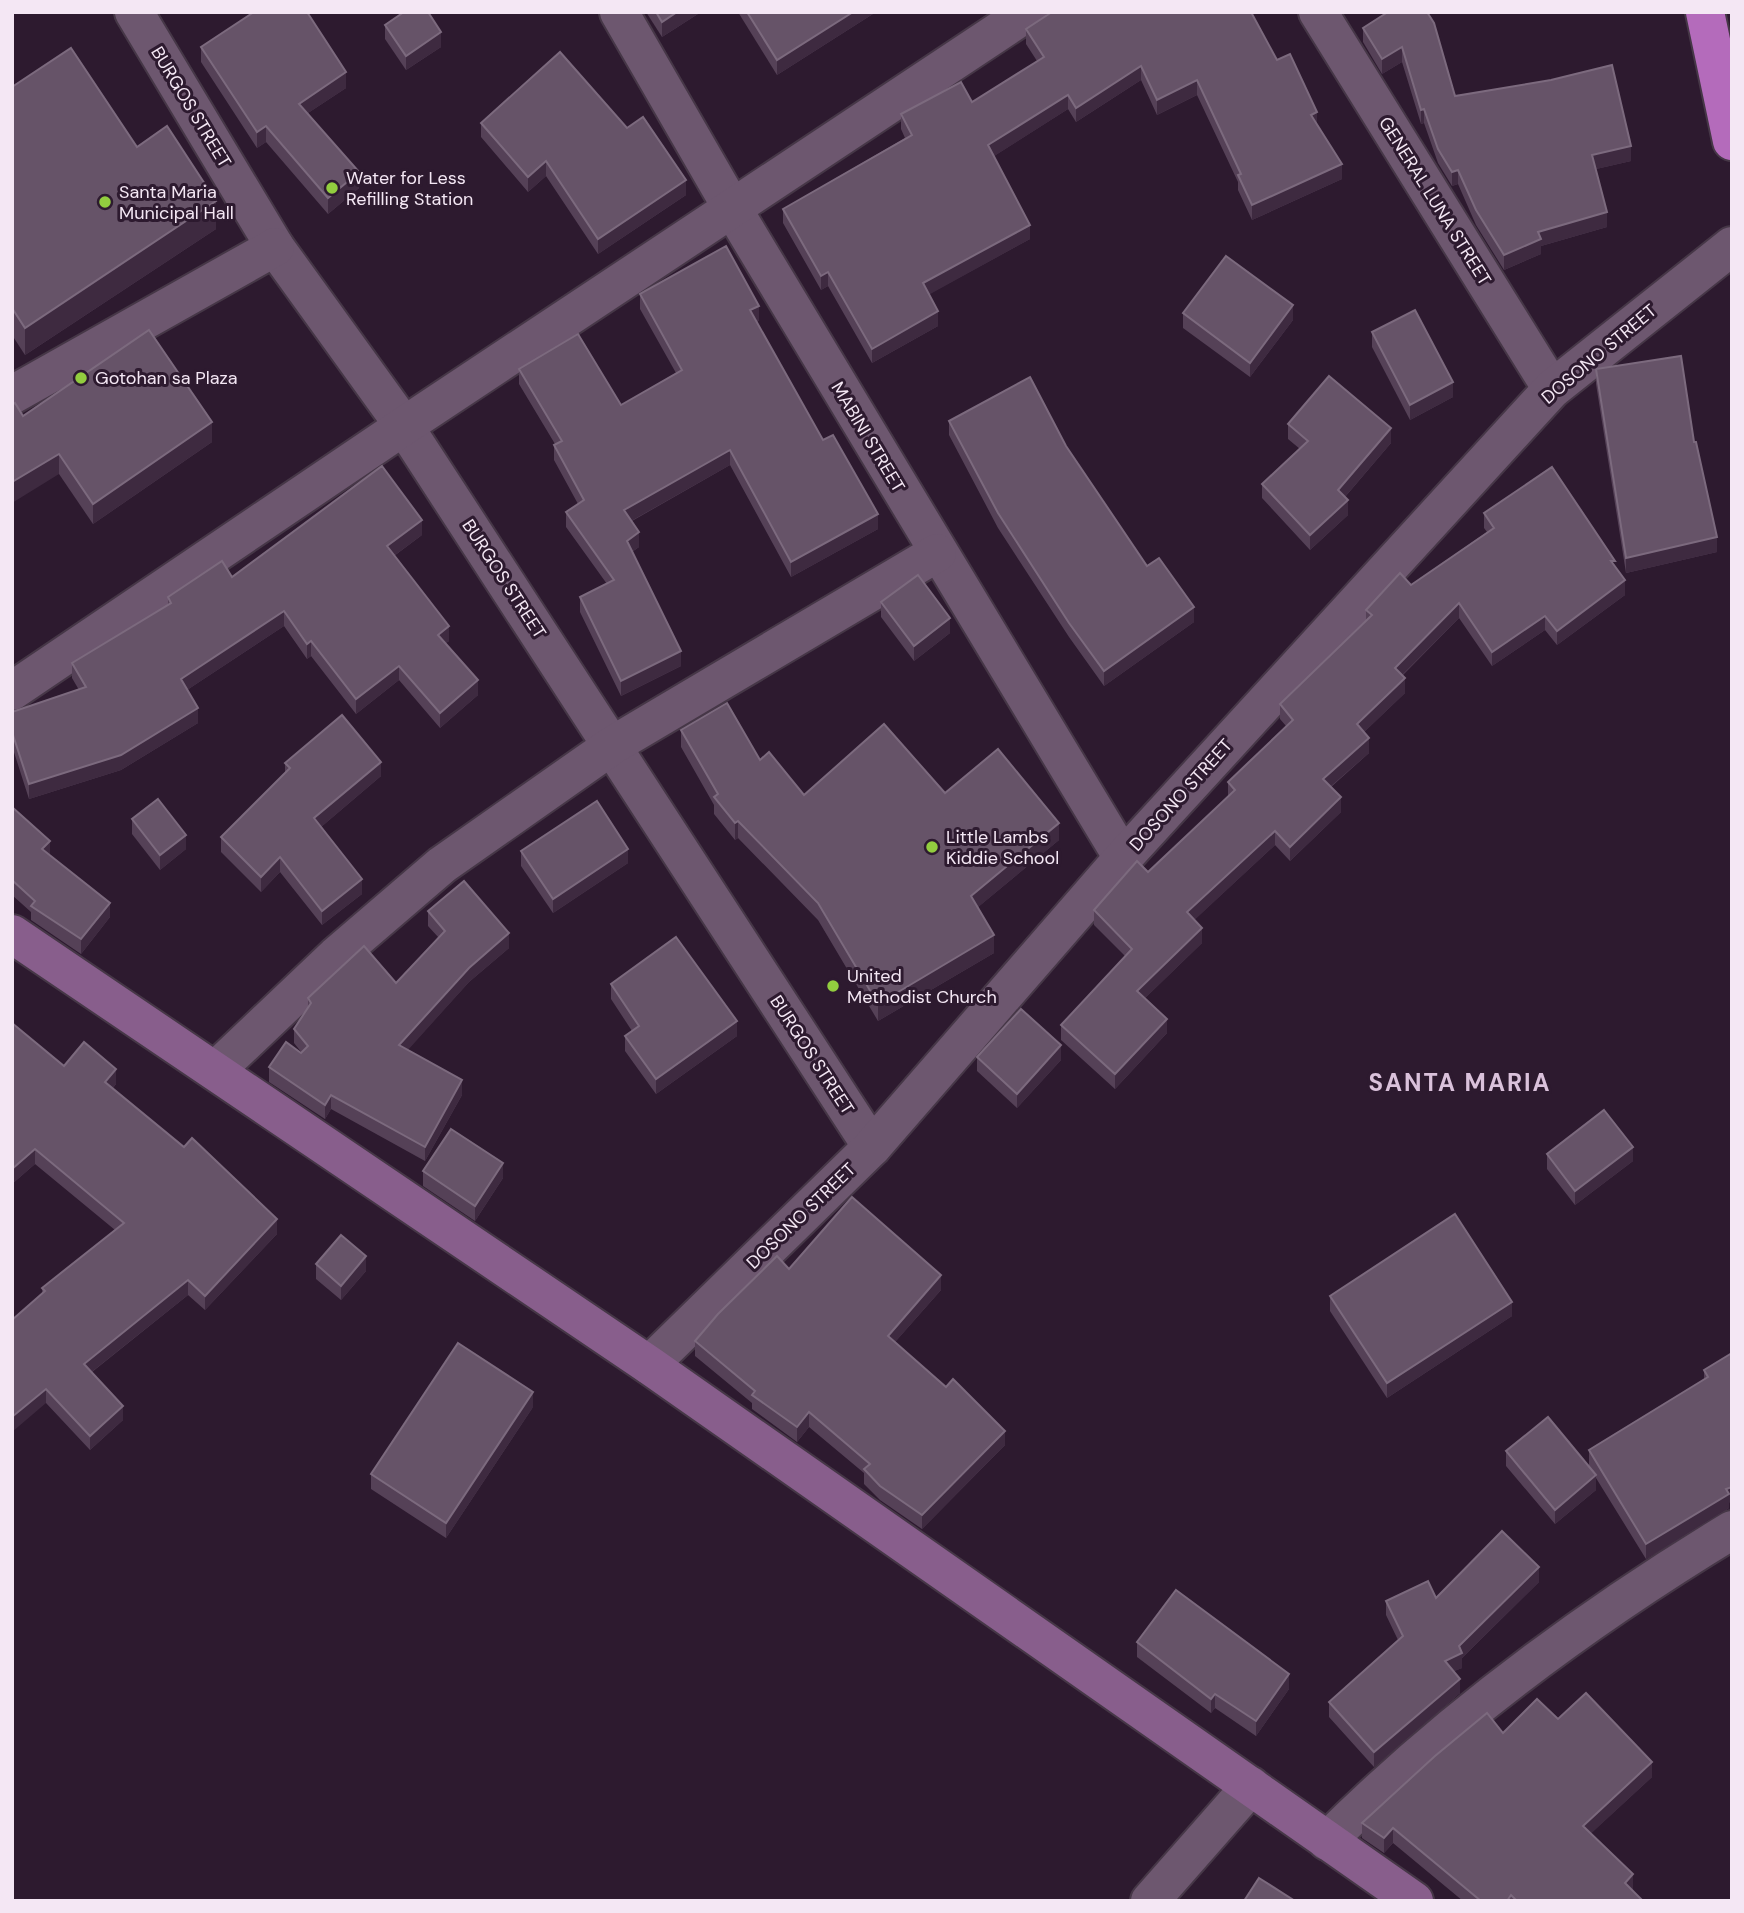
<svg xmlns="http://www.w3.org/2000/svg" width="1744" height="1913" viewBox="0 0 1744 1913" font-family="'DM Sans',sans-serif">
<rect width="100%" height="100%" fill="#2d1a2f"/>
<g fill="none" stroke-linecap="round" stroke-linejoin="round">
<defs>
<g id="minor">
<polyline points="134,12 275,247 404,426 872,1147"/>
<polyline points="619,12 732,208 1123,858"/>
<polyline points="1318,12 1552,389"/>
<polyline points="12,395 275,247"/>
<polyline points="12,691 404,426 1028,12"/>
<polyline points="215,1071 336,956 442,865 613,745 937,553"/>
<polyline points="649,1365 872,1147 1123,858 1552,389 1732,246"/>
<path d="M1327,1841C1447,1721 1587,1618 1732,1530"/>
<polyline points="1150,1901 1251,1786"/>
</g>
<polyline id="secondary" points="12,934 649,1365 1414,1901"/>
<polyline id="trunk" points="1705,12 1732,141"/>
</defs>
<use href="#minor" stroke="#463747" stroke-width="42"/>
<use href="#secondary" stroke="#463747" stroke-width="42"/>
<use href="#trunk" stroke="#463747" stroke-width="42"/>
<use href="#minor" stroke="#6d576f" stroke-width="38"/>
<use href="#secondary" stroke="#885e8c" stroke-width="38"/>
<use href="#trunk" stroke="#b46bbb" stroke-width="38"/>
</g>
<g fill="#554157">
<polygon points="646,12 701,12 662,37"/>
<polygon points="738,12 876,12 777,75"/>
<polygon points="1388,12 1455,96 1631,161 1596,169 1607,227 1541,246 1541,254 1504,270 1476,225 1458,184 1452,186 1438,163 1424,123 1421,124 1402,62 1382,74 1363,42 1363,28"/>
<polygon points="385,25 441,47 406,70 385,39"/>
<polygon points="1026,29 1277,60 1317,124 1342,179 1252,220 1238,190 1238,182 1197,95 1157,115 1141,80 1076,122 1068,109 994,156 1030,239 929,294 938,326 872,363 828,286 821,290 783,223 783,209 905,138 901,129 901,114 972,102 1037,61 1026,44"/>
<polygon points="201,47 346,88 308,113 359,188 328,214 266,142 257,148 201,62"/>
<polygon points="12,87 137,147 216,229 25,355 12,335"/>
<polygon points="481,123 627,128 686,195 598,254 546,176 528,192 481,137"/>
<polygon points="640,294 759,320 757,322 823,440 878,529 791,577 730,465 632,521 639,547 632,552 681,666 621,696 580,612 580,597 607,584 566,527 566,512 578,504 554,460 554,445 555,444 519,384 519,369 621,405 676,373 640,309"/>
<polygon points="1183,313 1293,320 1250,377 1183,328"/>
<polygon points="1372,332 1453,397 1410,420 1372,347"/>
<polygon points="1596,369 1694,442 1717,552 1626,573 1596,384"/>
<polygon points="23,416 212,442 93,524 59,474"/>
<polygon points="949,421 1066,446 1147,566 1194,622 1104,686 1069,637 998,528 949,435"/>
<polygon points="1288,424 1391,443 1345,497 1348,515 1310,550 1262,498 1262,484 1300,449 1288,439"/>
<polygon points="1484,513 1615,566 1625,595 1557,645 1545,630 1492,666 1459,618 1403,675 1405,693 1364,732 1369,753 1331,787 1341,812 1290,861 1275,845 1194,920 1202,943 1145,998 1167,1033 1115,1089 1061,1040 1061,1025 1125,956 1094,925 1094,910 1148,872 1228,797 1228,782 1286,726 1280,719 1280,704 1366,620 1366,610 1411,585 1487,532 1484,528"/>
<polygon points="422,535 394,556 449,641 446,643 478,695 440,728 399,680 356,714 311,656 307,659 284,626 187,690 198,723 121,770 29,799 12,746 12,712 79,690 72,678 72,663 168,605 168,597 232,577"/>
<polygon points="881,602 950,633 914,661 881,617"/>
<polygon points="681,730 760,760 804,795 945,793 1059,840 978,907 994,953 878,1021 818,920 738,838 735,840 714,814 714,805 681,747"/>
<polygon points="285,763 381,776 321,827 362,894 322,925 280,872 261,892 221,852 221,837 285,773"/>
<polygon points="12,807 50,855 110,917 81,954 31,920 31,912 12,895"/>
<polygon points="132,819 186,849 160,870 132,834"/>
<polygon points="521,851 628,863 553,913 521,866"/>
<polygon points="428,911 509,948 469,982 407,1050 462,1095 425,1161 331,1109 325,1119 269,1082 269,1067 302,1053 294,1043 294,1029 308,1009 308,998 396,983 439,938 428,926"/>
<polygon points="611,984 737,1036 656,1094 625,1051 625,1036 632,1031 611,999"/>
<polygon points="12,1023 64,1066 116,1084 113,1088 277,1234 205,1310 188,1295 92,1372 123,1420 90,1450 46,1403 42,1288 115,1230 35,1164 12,1184"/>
<polygon points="977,1057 1061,1060 1017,1108 977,1071"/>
<polygon points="1547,1154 1633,1161 1575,1205 1547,1169"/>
<polygon points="423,1171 503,1178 475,1221 423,1186"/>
<polygon points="1730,1214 1732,1214 1732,1236 1730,1229"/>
<polygon points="316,1264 366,1271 341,1300 316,1279"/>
<polygon points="789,1269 941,1290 895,1342 1005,1445 922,1529 880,1500 864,1484 864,1473 809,1427 797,1442 752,1409 752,1403 695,1356 695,1341"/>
<polygon points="1330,1296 1512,1316 1387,1398 1330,1311"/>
<polygon points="1732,1353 1729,1508 1646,1559 1596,1478 1596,1490 1555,1524 1506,1466 1506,1451 1589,1465 1589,1450 1704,1380 1704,1370"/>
<polygon points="533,1407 446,1538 371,1489 371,1474"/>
<polygon points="1539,1582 1462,1658 1462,1668 1454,1671 1460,1693 1374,1767 1329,1717 1329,1702 1398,1640 1386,1615 1386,1601 1436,1598"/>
<polygon points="1137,1642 1289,1689 1256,1736 1215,1708 1211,1713 1137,1657"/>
<polygon points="1558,1719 1652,1777 1590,1834 1633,1889 1632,1890 1643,1901 1463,1901 1393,1843 1384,1853 1362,1838 1362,1823 1503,1733"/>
</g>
<g fill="#3e2a40">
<polygon points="677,12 701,12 662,37 662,22"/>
<polygon points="853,12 876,12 777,75 777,60"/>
<polygon points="441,32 441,47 406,70 406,56"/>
<polygon points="1402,47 1402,62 1382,74 1382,59"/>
<polygon points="1141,66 1141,80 1076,122 1076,108"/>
<polygon points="346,72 346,88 299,119 299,104"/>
<polygon points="1197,80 1197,95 1157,115 1157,100"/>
<polygon points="1068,95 1068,109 988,160 988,145"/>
<polygon points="1424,109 1424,123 1421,124 1421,110"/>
<polygon points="1317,112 1317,127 1311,115"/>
<polygon points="266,126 266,142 257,148 257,132"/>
<polygon points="1631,146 1631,161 1592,170 1592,155"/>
<polygon points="546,161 546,176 528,192 528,177"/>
<polygon points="1342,164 1342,179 1252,220 1252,205"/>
<polygon points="1458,170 1458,184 1452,186 1452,172"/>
<polygon points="359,172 359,188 328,214 328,198"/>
<polygon points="686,180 686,195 598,254 598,239"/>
<polygon points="216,201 216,229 25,355 25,328"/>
<polygon points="1607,212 1607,227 1541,246 1541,254 1504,270 1504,255 1538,232"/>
<polygon points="1030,225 1030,239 923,298 923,283"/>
<polygon points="828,272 828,286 821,290 821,276"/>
<polygon points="1293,305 1293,320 1250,377 1250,363"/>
<polygon points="759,306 759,320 750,325 750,310"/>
<polygon points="938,311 938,326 872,363 872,349"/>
<polygon points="1453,382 1453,397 1410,420 1410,405"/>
<polygon points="212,422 212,442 93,524 93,504"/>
<polygon points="1391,428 1391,443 1338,505 1338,490"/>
<polygon points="730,450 730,465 624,525 624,510"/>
<polygon points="59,454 59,474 12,503 12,482"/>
<polygon points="1348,500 1348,515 1310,550 1310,535"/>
<polygon points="878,514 878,529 791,577 791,562"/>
<polygon points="422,520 422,535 387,561 387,546"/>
<polygon points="639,532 639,547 627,555 627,541"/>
<polygon points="1717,537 1717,552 1626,573 1626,558"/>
<polygon points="1625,580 1625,595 1557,645 1557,631"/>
<polygon points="1459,603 1459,618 1395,682 1395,668"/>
<polygon points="1194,607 1194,622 1104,686 1104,671"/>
<polygon points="284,611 284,626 181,694 181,679"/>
<polygon points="1545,616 1545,630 1492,666 1492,652"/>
<polygon points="950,618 950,633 914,661 914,646"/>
<polygon points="449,626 449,641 438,649 438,635"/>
<polygon points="311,641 311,656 307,659 307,644"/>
<polygon points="681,651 681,666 621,696 621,681"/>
<polygon points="399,666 399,680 356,714 356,699"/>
<polygon points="1405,678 1405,693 1357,739 1357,724"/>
<polygon points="478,680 478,695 440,728 440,713"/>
<polygon points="198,708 198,723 121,770 29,799 29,784"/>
<polygon points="1369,738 1369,753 1323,793 1323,779"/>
<polygon points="381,762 381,776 314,833 314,818"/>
<polygon points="1341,797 1341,812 1290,861 1290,847"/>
<polygon points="738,821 738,838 735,840 735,823"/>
<polygon points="1059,823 1059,840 971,913 971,896"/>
<polygon points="1275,831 1275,845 1187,927 1187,912"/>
<polygon points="186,835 186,849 160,870 160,855"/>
<polygon points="50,841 50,855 42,849"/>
<polygon points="628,849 628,863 553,913 553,899"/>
<polygon points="280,857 280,872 261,892 261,877"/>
<polygon points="362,879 362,894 322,925 322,911"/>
<polygon points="110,903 110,917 81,954 81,939"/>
<polygon points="1202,928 1202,943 1137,1006 1137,991"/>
<polygon points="509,933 509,948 469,982 399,1060 399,1045 469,968"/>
<polygon points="994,935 994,953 878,1021 878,1004"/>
<polygon points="1167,1019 1167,1033 1115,1089 1115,1074"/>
<polygon points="737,1021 737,1036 656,1094 656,1079"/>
<polygon points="1061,1045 1061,1060 1017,1108 1017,1094"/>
<polygon points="116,1069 116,1084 105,1097 105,1082"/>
<polygon points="462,1080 462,1095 425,1161 425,1147"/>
<polygon points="331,1095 331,1109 325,1119 325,1105"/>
<polygon points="1633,1147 1633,1161 1575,1205 1575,1191"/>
<polygon points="35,1149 35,1164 12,1184 12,1169"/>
<polygon points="503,1163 503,1178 475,1221 475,1206"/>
<polygon points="277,1219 277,1234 205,1310 205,1296"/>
<polygon points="366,1256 366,1271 341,1300 341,1286"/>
<polygon points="941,1275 941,1290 888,1350 888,1336"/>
<polygon points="188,1280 188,1295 84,1378 84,1364"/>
<polygon points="1512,1302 1512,1316 1387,1398 1387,1383"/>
<polygon points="46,1389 46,1403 12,1432 12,1417"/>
<polygon points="533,1392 533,1407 446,1538 446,1523"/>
<polygon points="123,1406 123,1420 90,1450 90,1436"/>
<polygon points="809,1412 809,1427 797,1442 797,1427"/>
<polygon points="1005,1431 1005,1445 922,1529 922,1515"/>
<polygon points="1596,1475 1596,1490 1555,1524 1555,1510"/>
<polygon points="1732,1487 1732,1501 1729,1503 1729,1508 1646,1559 1646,1544"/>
<polygon points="1539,1567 1539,1582 1462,1658 1462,1668 1445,1675 1445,1661"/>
<polygon points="1289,1674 1289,1689 1256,1736 1256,1721"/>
<polygon points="1460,1679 1460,1693 1374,1767 1374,1752"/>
<polygon points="1215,1694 1215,1708 1211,1713 1211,1699"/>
<polygon points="1652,1762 1652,1777 1583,1841 1583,1826"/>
<polygon points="1393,1828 1393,1843 1384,1853 1384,1838"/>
<polygon points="1633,1874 1633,1889 1625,1898 1625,1883"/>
</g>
<g fill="#665368" stroke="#7c6a7e" stroke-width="2">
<polygon points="254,12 307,12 346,72 299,104 359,172 328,198 266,126 257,132 201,47"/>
<polygon points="404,12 428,12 441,32 406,56 385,25"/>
<polygon points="656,12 677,12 662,22"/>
<polygon points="747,12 853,12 777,60"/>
<polygon points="1052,12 1251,12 1277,60 1290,54 1317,112 1311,115 1342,164 1252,205 1238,175 1241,174 1197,80 1157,100 1141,66 1076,108 1068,95 988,145 1030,225 923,283 938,311 872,349 828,272 821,276 783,209 912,135 901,114 961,82 972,102 1044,57 1026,29"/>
<polygon points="1388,12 1427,12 1434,23 1455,96 1551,80 1612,65 1631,146 1592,155 1607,212 1538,232 1541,239 1504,255 1476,210 1458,170 1452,172 1438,149 1424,109 1421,110 1402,47 1382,59 1363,28"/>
<polygon points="71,48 137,147 167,126 216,201 25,328 12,308 12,87"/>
<polygon points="560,52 627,128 643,117 686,180 598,239 546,161 528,177 481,123"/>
<polygon points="726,246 759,306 750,310 823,440 833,435 878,514 791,562 730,450 624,510 639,532 627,541 681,651 621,681 580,597 614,580 566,512 584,500 554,445 562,441 519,369 578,334 621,405 682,370 640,294"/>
<polygon points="1226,256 1293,305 1250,363 1183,313"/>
<polygon points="1415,310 1453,382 1410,405 1372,332"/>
<polygon points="149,330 212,422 93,504 59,454 12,482 12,405 15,403 23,416"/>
<polygon points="1681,356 1694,442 1696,442 1717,537 1626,558 1596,369"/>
<polygon points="1329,376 1391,428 1338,490 1348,500 1310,535 1262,484 1308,441 1288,424"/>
<polygon points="1030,377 1066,446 1147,566 1159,558 1194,607 1104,671 1069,623 998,513 949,421"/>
<polygon points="382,466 422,520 387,546 449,626 438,635 478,680 440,713 399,666 356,699 311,641 307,644 284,611 181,679 198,708 121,755 29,784 12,732 12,712 86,687 72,663 171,603 168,597 222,561 232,577"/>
<polygon points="1552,467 1615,561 1611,561 1625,580 1557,631 1545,616 1492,652 1459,603 1395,668 1405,678 1357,724 1369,738 1323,779 1341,797 1290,847 1275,831 1187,912 1202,928 1137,991 1167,1019 1115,1074 1061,1025 1132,949 1094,910 1137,861 1148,872 1235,790 1228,782 1293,720 1280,704 1372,615 1366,610 1400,573 1411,585 1494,528 1484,513"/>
<polygon points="918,575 950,618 914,646 881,602"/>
<polygon points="727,703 760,760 769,752 804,795 884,724 945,793 998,749 1059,823 971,896 994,935 878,1004 818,903 738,821 735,823 714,797 718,794 681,730"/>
<polygon points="342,715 381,762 314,818 362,879 322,911 280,857 261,877 221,837 290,768 285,763"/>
<polygon points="158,799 186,835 160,855 132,819"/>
<polygon points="597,801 628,849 553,899 521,851"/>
<polygon points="12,807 50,841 42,849 110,903 81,939 31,906 35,901 12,880"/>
<polygon points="464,881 509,933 469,968 399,1045 462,1080 425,1147 331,1095 325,1105 269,1067 286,1042 301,1053 308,1046 294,1029 311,1003 308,998 364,946 396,983 445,931 428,911"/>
<polygon points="676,937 737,1021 656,1079 625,1036 639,1026 611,984"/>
<polygon points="1021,1009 1061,1045 1017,1094 977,1057"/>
<polygon points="12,1023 64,1066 84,1042 116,1069 105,1082 184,1147 192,1138 277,1219 205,1296 188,1280 84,1364 123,1406 90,1436 46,1389 12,1417 12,1320 45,1291 42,1288 124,1223 35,1149 12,1169"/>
<polygon points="1604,1110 1633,1147 1575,1191 1547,1154"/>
<polygon points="451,1129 503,1163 475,1206 423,1171"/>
<polygon points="852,1197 941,1275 888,1336 946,1387 953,1379 1005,1431 922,1515 880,1486 864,1469 870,1464 809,1412 797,1427 752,1395 755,1391 695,1341 718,1314 777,1256 789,1269"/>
<polygon points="1455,1214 1512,1302 1387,1383 1330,1296"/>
<polygon points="341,1235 366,1256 341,1286 316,1264"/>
<polygon points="458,1343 533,1392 446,1523 371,1474"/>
<polygon points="1732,1353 1732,1487 1726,1489 1729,1494 1646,1544 1589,1450 1708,1377 1704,1370"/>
<polygon points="1548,1417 1596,1475 1555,1510 1506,1451"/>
<polygon points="1502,1531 1539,1567 1459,1646 1462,1653 1445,1661 1460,1679 1374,1752 1329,1702 1403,1636 1386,1601 1428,1581 1436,1598"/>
<polygon points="1176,1590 1289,1674 1256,1721 1215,1694 1211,1699 1137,1642"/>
<polygon points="1586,1693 1652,1762 1583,1826 1633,1874 1625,1883 1643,1901 1517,1901 1511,1895 1507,1901 1481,1901 1393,1828 1384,1838 1362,1823 1435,1756 1487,1713 1503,1733 1537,1699 1558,1719"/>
<polygon points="1259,1878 1295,1901 1244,1901"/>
</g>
<g fill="#92cd3f" stroke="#2d1a2f" stroke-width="2.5">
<circle cx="332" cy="188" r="7"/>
<circle cx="105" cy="202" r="7"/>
<circle cx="81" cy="378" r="7"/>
<circle cx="932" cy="847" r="7"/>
<circle cx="833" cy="986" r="7"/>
</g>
<g text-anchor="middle" stroke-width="6" stroke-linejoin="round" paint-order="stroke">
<g font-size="18" fill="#f4e7f4" stroke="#2d1a2f">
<text transform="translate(191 107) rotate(59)" y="6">BURGOS STREET</text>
<text transform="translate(1435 201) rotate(58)" y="6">GENERAL LUNA STREET</text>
<text transform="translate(1599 354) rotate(-40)" y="6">DOSONO STREET</text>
<text transform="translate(868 437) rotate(59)" y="6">MABINI STREET</text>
<text transform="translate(504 579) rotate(57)" y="6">BURGOS STREET</text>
<text transform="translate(1181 795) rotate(-48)" y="6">DOSONO STREET</text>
<text transform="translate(812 1055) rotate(57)" y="6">BURGOS STREET</text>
<text transform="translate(801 1216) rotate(-44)" y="6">DOSONO STREET</text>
</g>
<g font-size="18" fill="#f4e7f4" stroke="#2d1a2f" text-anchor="start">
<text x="346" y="184">Water for Less<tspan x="346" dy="21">Refilling Station</tspan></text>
<text x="119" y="198">Santa Maria<tspan x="119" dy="21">Municipal Hall</tspan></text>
<text x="95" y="384">Gotohan sa Plaza</text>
<text x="946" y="843">Little Lambs<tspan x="946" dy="21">Kiddie School</tspan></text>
<text x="847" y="982">United<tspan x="847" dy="21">Methodist Church</tspan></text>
</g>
<g font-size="24" font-weight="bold" letter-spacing="2" fill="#dac1db" stroke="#2d1a2f">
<text x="1460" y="1091">SANTA MARIA</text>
</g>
</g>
<rect width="1744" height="1913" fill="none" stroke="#f4e7f4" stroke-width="28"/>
</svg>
